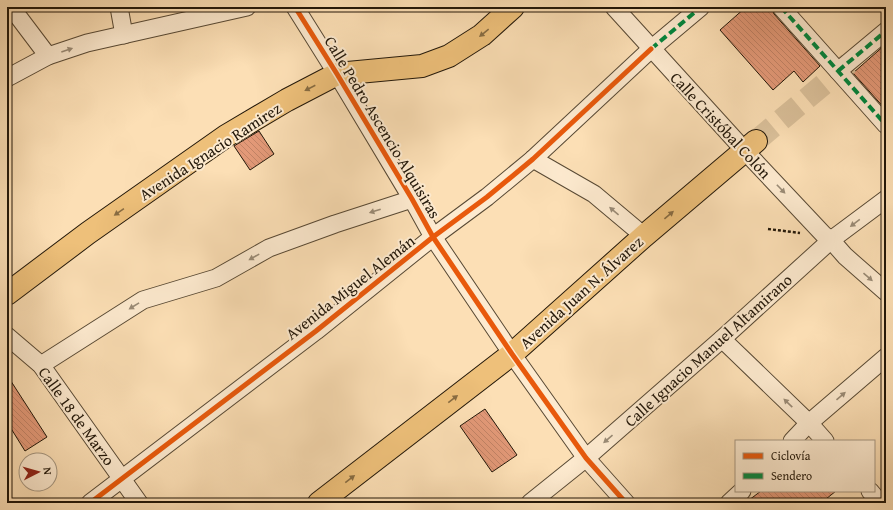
<svg xmlns="http://www.w3.org/2000/svg" width="893" height="510" viewBox="0 0 893 510" font-family="'Gentium Book Plus',serif">
<defs>
<pattern id="building-back-hatch" width="6" height="6" patternUnits="userSpaceOnUse"><rect width="6" height="6" fill="#e39978"/><path d="M-1 5l2 2M0 0l6 6M5-1l2 2" fill="none" stroke="#c28366"/></pattern>
</defs>
<rect width="100%" height="100%" fill="#fcdfb5"/>
<filter id="stains"><feTurbulence type="fractalNoise" baseFrequency=".005" numOctaves="4"/><feColorMatrix values="0 0 0 0 .2 0 0 0 0 .09 0 0 0 0 .02 0 0 0 .5 -.17"/></filter>
<radialGradient id="worn" r=".72"><stop offset=".6" stop-color="#630" stop-opacity="0"/><stop offset="1" stop-color="#630" stop-opacity=".3"/></radialGradient>
<g fill="url(#building-back-hatch)" stroke="#221709">
<polygon points="746,7 771,7 774,14 820,66 803,82 794,71 773,90 720,30"/>
<polygon points="886,44 886,110 853,73"/>
<polygon points="259,131 274,154 250,170 234,146"/>
<polygon points="7,375 47,437 25,451 7,422"/>
<polygon points="485,409 517,455 492,472 460,426"/>
<polygon points="761,491 836,491 821,503 745,503"/>
</g>
<g fill="none" stroke-linecap="round" stroke-linejoin="round">
<polyline stroke="#dbc19b" stroke-width="22" stroke-dasharray="22 11" stroke-linecap="butt" points="756,141 855,58"/>
<defs>
<g id="minor">
<polyline points="11,7 48,56"/>
<polyline points="119,7 124,35"/>
<polyline points="295,7 337,74 412,199 433,237 512,354 586,458 626,503"/>
<polyline points="614,7 745,151 824,235 831,240 845,256 886,292"/>
<polyline points="781,7 886,125"/>
<polyline points="838,71 886,31"/>
<polyline points="7,78 48,56 87,43 247,7"/>
<polyline points="533,159 594,194 644,236"/>
<polyline points="7,336 41,365 139,503"/>
<polyline points="722,339 809,423 825,441"/>
<polyline points="41,365 143,300 216,278 269,248 335,224 412,199"/>
<polyline points="792,441 809,423 886,357"/>
<polyline points="870,491 880,503"/>
<polyline points="90,503 316,331 433,237 487,197 533,159 651,49 701,7"/>
<polyline points="530,503 586,458 722,339 831,240 886,199"/>
<polyline points="729,503 742,491"/>
</g>
<g id="major">
<polyline points="7,294 88,233 226,136 287,100 337,74 422,66 449,56 482,35 513,7"/>
<polyline points="319,503 512,354 644,236 756,141"/>
</g>
</defs>
<use href="#minor" stroke="#584934" stroke-width="19"/>
<use href="#major" stroke="#221709" stroke-width="24"/>
<polyline stroke="#221709" stroke-width="2.5" stroke-dasharray="3 2" stroke-linecap="butt" points="768,229 800,233"/>
<use href="#minor" stroke="#fdeacf" stroke-width="17"/>
<use href="#major" stroke="#eec07a" stroke-width="22"/>
<g stroke="#00873e" stroke-width="4" stroke-dasharray="8 4" stroke-linecap="butt">
<polyline points="781,7 886,125"/>
<polyline points="651,49 701,7"/>
<polyline points="838,71 886,31"/>
</g>
<defs>
<g id="cycleway">
<polyline points="295,7 337,74 412,199 433,237 512,354 586,458 626,503"/>
<polyline points="90,503 316,331 433,237 487,197 533,159 651,49"/>
</g>
</defs>
<use href="#cycleway" stroke="#fdeacf" stroke-width="8"/>
<use href="#cycleway" stroke="#e8590c" stroke-width="5"/>
</g>
<defs><path id="oneway-solid" d="M-6-.8H1V-3.2L6.5 0L1 3.2V.8H-6Z"/></defs>
<g fill="#886c42">
<use href="#oneway-solid" transform="translate(484 33) rotate(141)"/>
<use href="#oneway-solid" transform="translate(310 88) rotate(153)"/>
<use href="#oneway-solid" transform="translate(119 212) rotate(145)"/>
<use href="#oneway-solid" transform="translate(669 215) rotate(-40)"/>
<use href="#oneway-solid" transform="translate(453 399) rotate(-38)"/>
<use href="#oneway-solid" transform="translate(350 479) rotate(-38)"/>
</g>
<g fill="#9a8b76">
<use href="#oneway-solid" transform="translate(67 50) rotate(-19)"/>
<use href="#oneway-solid" transform="translate(781 189) rotate(46)"/>
<use href="#oneway-solid" transform="translate(375 211) rotate(162)"/>
<use href="#oneway-solid" transform="translate(614 211) rotate(-140)"/>
<use href="#oneway-solid" transform="translate(855 223) rotate(143)"/>
<use href="#oneway-solid" transform="translate(254 257) rotate(151)"/>
<use href="#oneway-solid" transform="translate(868 277) rotate(41)"/>
<use href="#oneway-solid" transform="translate(134 306) rotate(148)"/>
<use href="#oneway-solid" transform="translate(841 396) rotate(-41)"/>
<use href="#oneway-solid" transform="translate(788 403) rotate(-136)"/>
<use href="#oneway-solid" transform="translate(608 439) rotate(139)"/>
</g>
<g text-anchor="middle" stroke-width="4" stroke-linejoin="round" paint-order="stroke">
<g font-size="16" fill="#221709" stroke="#fdeacf">
<text transform="translate(721 125) rotate(47)" y="6">Calle Cristóbal Colón</text>
<text transform="translate(383 127) rotate(59)" y="6">Calle Pedro Ascencio Alquisiras</text>
<text transform="translate(210 151) rotate(-33)" y="6">Avenida Ignacio Ramirez</text>
<text transform="translate(350 287) rotate(-38)" y="6">Avenida Miguel Alemán</text>
<text transform="translate(581 292) rotate(-42)" y="6">Avenida Juan N. Álvarez</text>
<text transform="translate(708 350) rotate(-42)" y="6">Calle Ignacio Manuel Altamirano</text>
<text transform="translate(77 416) rotate(54)" y="6">Calle 18 de Marzo</text>
</g>
</g>
<rect width="893" height="510" fill="none" stroke="#fcdfb5" stroke-width="24"/>
<rect x="8" y="8" width="877" height="494" fill="none" stroke="#221709" stroke-width="2"/>
<rect x="12" y="12" width="869" height="486" fill="none" stroke="#221709"/>
<rect x="735" y="440" width="140" height="52" fill="#fdeacf" stroke="#a59680"/>
<rect x="743" y="453" width="20" height="6" fill="#e8590c" stroke="#a59680"/>
<text x="771" y="460" font-size="12" fill="#221709">Ciclovía</text>
<rect x="743" y="473" width="20" height="6" fill="#00873e" stroke="#a59680"/>
<text x="771" y="480" font-size="12" fill="#221709">Sendero</text>
<g transform="translate(38 472) rotate(84)"><circle r="19" fill="#fdeacf" stroke="#a59680"/>
<path d="M0-3L7 15L0 10L-7 15Z" fill="#8f2418"/>
<text y="-6" font-size="11" font-weight="bold" text-anchor="middle" fill="#221709">N</text>
</g>
<rect width="100%" height="100%" filter="url(#stains)"/>
<rect width="100%" height="100%" fill="url(#worn)"/>
</svg>
